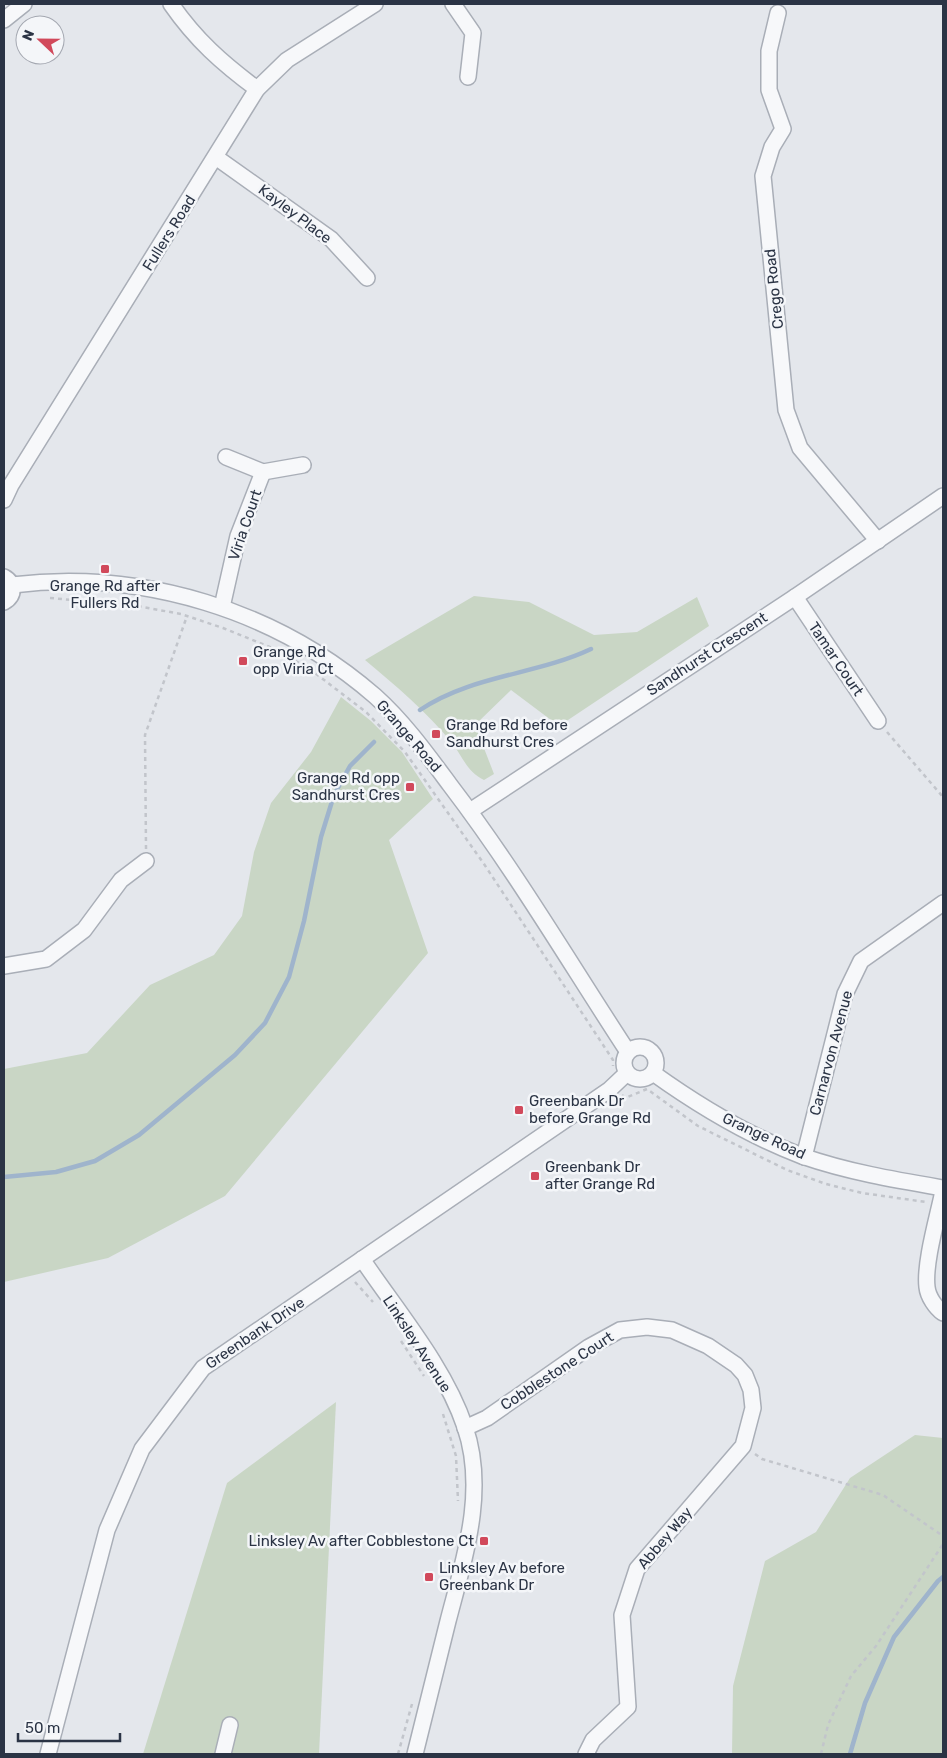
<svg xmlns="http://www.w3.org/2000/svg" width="947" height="1758" viewBox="0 0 947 1758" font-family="Rubik,sans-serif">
<rect width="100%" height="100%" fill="#e4e7ec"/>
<g fill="#c9d6c5">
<path d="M474,596L529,602L594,635L637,632L697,597L709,626L559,726L511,690L475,725L494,774L484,780C467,772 463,757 452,743C427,712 395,685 365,660Z"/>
<polygon points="341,697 371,721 402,752 433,799 389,840 428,953 225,1196 108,1258 4,1282 4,1069 87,1053 150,985 214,955 242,916 254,852 271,803 311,752"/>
<polygon points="336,1402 319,1754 143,1754 227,1483"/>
<polygon points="915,1435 943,1438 943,1754 732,1754 733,1686 765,1561 816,1532 850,1478"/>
</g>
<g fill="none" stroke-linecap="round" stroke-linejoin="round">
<g stroke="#9fb4cc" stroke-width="4.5">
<path d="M420,710C472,675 536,675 591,649"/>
<polyline points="4,1177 56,1172 95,1161 139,1135 235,1055 265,1023 289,977 304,921 321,837 334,795 350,766 374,742"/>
<polyline points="850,1754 865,1703 894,1637 938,1581 943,1577"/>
</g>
<defs>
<g id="minor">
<path d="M171,4C196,40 222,63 257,89"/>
<polyline points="453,4 473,33 468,77"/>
<polyline points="778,13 769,51 769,90 783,129 772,147 763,176 786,410 800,448 878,541"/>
<polyline points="4,20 24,4"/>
<polyline points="217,158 331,239 367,278"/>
<polyline points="263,472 303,465"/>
<polyline points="4,500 11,485 257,89 287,60 375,4"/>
<path d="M4,577C15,583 15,596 4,602"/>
<path d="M12,585C142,569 276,610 375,696C404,722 427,754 450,785C515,870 569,962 628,1052"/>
<polyline points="795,597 878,721"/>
<polyline points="222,607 238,536 263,472 226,457"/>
<polyline points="470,811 795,597 943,496"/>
<polyline points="4,966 46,959 84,930 121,880 146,861"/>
<circle cx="640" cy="1063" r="16"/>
<path d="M653,1073C699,1106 749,1136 802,1156C848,1172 896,1180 943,1188"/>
<polyline points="804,1157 845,994 861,961 943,903"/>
<path d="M943,1191C938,1216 924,1263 927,1287C928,1297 936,1308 943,1313"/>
<path d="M362,1259C397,1311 445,1367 465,1427C487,1491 464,1559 448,1621C437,1666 426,1710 415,1754"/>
<polyline points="465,1428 487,1418 589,1347 620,1330 647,1327 672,1330 708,1346 736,1365 745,1375 751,1390 753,1408 743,1446 637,1569 622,1615 628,1707 593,1740 586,1754"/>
<polyline points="48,1754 107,1530 142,1449 203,1368 609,1090 627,1073"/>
<polyline points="223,1754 230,1725"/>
</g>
</defs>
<use href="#minor" stroke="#a9aeb7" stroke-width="18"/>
<g stroke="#c2c5cb" stroke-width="2.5" stroke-dasharray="4 4" stroke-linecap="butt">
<polyline points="50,598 137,606 181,614 223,628 277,650 311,670 366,712 405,752 484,864 613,1060 613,1066"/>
<polyline points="887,732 943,797"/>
<polyline points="146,849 145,735 187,616"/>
<polyline points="622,1095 625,1098 647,1089 698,1126 787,1170 826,1184 862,1193 926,1202"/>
<polyline points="355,1282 373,1302"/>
<polyline points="401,1341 424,1376"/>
<polyline points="443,1414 456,1456 458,1501"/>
<polyline points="755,1454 762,1459 883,1495 943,1536"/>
<polyline points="398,1754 412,1704"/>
<polyline points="821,1754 828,1725 851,1676 876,1646 943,1544"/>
</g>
<use href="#minor" stroke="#f7f8fa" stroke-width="15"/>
</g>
<g fill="#d1495b" stroke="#f4f6f9" stroke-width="2">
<rect x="100" y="564" width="10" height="10" rx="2.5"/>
<rect x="238" y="656" width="10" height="10" rx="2.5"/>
<rect x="431" y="729" width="10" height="10" rx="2.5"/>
<rect x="405" y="782" width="10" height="10" rx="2.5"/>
<rect x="514" y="1105" width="10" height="10" rx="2.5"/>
<rect x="530" y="1171" width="10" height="10" rx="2.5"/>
<rect x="479" y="1536" width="10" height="10" rx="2.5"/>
<rect x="424" y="1572" width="10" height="10" rx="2.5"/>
</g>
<g text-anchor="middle" stroke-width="5" stroke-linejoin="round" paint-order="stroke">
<g font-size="15" fill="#2b3445" stroke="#f4f6f9">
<text transform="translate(295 214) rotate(37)" y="5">Kayley Place</text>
<text transform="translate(169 233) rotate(-58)" y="5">Fullers Road</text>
<text transform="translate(774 289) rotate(-96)" y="5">Crego Road</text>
<text transform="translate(245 525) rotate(-71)" y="5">Viria Court</text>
<text transform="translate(707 654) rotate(-33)" y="5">Sandhurst Crescent</text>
<text transform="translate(836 659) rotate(56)" y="5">Tamar Court</text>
<text transform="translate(409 736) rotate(49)" y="5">Grange Road</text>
<text transform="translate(831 1053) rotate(-75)" y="5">Carnarvon Avenue</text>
<text transform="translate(764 1136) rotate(25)" y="5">Grange Road</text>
<text transform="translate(255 1333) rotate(-34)" y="5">Greenbank Drive</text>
<text transform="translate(417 1344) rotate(57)" y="5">Linksley Avenue</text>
<text transform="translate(557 1371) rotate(-33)" y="5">Cobblestone Court</text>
<text transform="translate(665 1538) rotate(-50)" y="5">Abbey Way</text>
</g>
<g font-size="15" fill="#2b3445" stroke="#f4f6f9" text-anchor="start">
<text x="105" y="591" text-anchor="middle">Grange Rd after<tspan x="105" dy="17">Fullers Rd</tspan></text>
<text x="253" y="657">Grange Rd<tspan x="253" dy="17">opp Viria Ct</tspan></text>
<text x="446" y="730">Grange Rd before<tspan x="446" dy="17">Sandhurst Cres</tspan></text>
<text x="400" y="783" text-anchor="end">Grange Rd opp<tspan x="400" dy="17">Sandhurst Cres</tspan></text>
<text x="529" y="1106">Greenbank Dr<tspan x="529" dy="17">before Grange Rd</tspan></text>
<text x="545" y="1172">Greenbank Dr<tspan x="545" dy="17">after Grange Rd</tspan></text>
<text x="474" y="1546" text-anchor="end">Linksley Av after Cobblestone Ct</text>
<text x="439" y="1573">Linksley Av before<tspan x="439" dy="17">Greenbank Dr</tspan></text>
</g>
</g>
<rect width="947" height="1758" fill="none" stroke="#2b3445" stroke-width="10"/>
<g transform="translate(40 40) rotate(292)"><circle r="24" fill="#f4f6f9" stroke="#a4a8b1"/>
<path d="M0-4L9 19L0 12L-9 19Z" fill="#d1495b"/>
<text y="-8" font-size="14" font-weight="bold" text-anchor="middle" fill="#2b3445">N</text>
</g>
<path d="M18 1733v8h102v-8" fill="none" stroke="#2b3445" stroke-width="2.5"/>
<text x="25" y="1733" font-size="15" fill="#2b3445" stroke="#f4f6f9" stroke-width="4" paint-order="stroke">50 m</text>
</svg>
